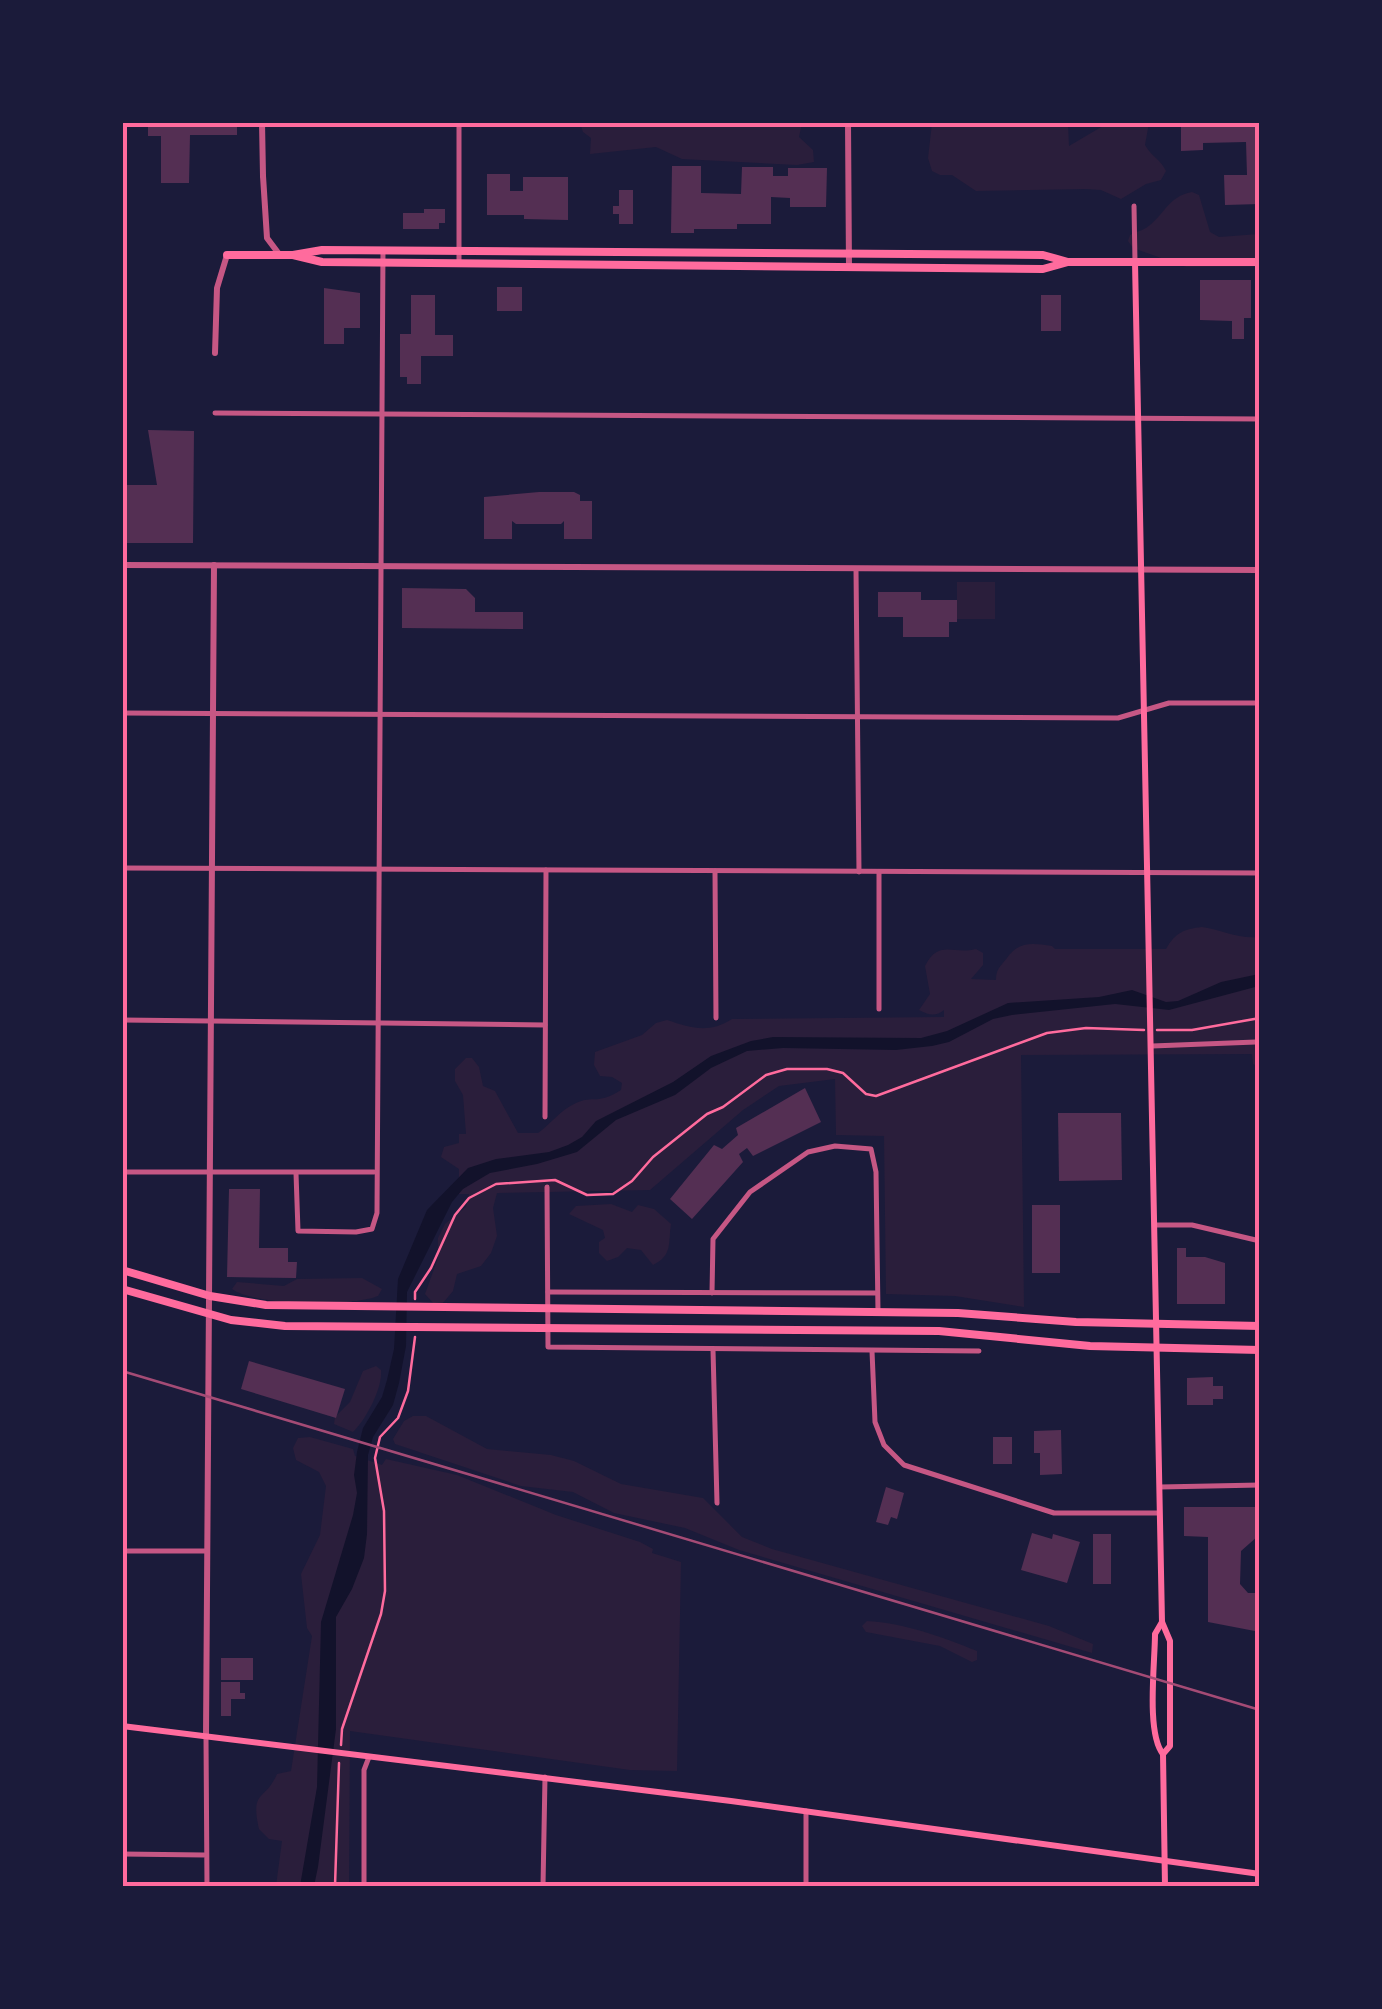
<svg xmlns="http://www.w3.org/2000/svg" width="1382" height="2009" viewBox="0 0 1382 2009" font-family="'Roboto Condensed',sans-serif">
<rect width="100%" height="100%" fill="#1b1b3a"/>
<g fill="#2a1e3b">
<polygon points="580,123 802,123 799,137 813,150 814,162 797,165 682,159 656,147 590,154 591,138 583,132"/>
<path d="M932,123H1068L1069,146L1108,123H1149L1145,145C1151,156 1161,160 1166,171L1161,180L1146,184L1121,199L1101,190L1086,189L976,191L952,175H940L932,171L928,158Z"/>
<path d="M1192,192L1199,195L1210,232L1219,237L1259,234V267H1186L1133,248L1128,241L1130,235C1135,232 1141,231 1146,228C1164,216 1168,196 1192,192Z"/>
<polygon points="995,582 995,619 957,619 957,582"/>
<path d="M1202,927C1223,930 1237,939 1259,937V1067L1253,1064L1252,1054L1021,1055L1024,1307L955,1296L886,1294L884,1136L836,1135L835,1079L779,1086L743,1110L650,1190L497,1193L493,1208L497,1236L491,1253L481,1266L457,1274L453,1291L443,1303H433L425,1294L438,1258V1238L445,1224L466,1207L469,1194H459V1169L441,1157L444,1147L459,1143V1134H466L463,1095L455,1081V1069L466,1058H472L479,1067L483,1086L495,1091L518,1133H538C552,1123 560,1110 576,1103C594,1095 598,1105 621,1090L622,1083L612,1077L600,1076L594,1065L595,1052L642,1035L656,1023L667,1020C691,1028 709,1034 732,1019L944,1017V1010C936,1017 928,1015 919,1010L930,994L925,966C939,939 953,955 976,949L983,953V965L971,979L996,980C996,969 1000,967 1007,958C1019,941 1032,943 1052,946L1055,949H1166C1175,933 1184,929 1202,927Z"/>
<path d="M611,1204L632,1212L638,1205L654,1209L671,1224C668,1243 673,1255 653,1265L641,1250L627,1248L618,1257L607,1261L599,1253V1242L605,1238L603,1230L569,1214L576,1206Z"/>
<path d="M362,1278L382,1289L378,1296C351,1307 255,1306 232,1289L237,1282L284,1286L297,1279Z"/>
<path d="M376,1366L381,1370C383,1387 366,1420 353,1432L334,1424L335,1417L350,1402L363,1371Z"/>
<polygon points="413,1416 426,1416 487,1449 551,1455 574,1461 621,1484 703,1498 742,1537 772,1549 1049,1626 1093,1644 1092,1653 739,1550 685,1528 614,1513 573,1492 521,1486 395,1444 393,1439 404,1421"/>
<path d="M310,1437L353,1449L355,1456L382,1465L386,1459L457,1475L556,1515L640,1542L653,1549L652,1553L681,1562L677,1771L630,1770L350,1731L349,1886H276L282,1841L269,1839L259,1829C250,1789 265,1802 277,1774L291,1771L312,1636L307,1628L301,1574L320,1535L326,1486L319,1472L296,1460L293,1448L298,1438Z"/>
<path d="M867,1621C904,1623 943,1637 977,1651V1660L972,1662L940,1646L866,1632L862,1626Z"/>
</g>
<polygon fill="#12122b" points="1259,974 1259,986 1169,1010 1115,1004 1012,1015 993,1019 949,1042 932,1046 896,1050 783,1048 747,1051 711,1068 675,1095 616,1120 577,1152 537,1164 490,1173 463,1189 452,1202 407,1292 406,1346 399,1383 393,1405 373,1437 368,1455 367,1534 364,1558 352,1589 336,1617 336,1729 318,1867 314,1886 300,1886 317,1787 321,1622 353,1515 357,1493 354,1475 357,1452 363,1428 382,1397 387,1380 394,1349 398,1279 427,1210 468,1168 496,1159 549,1152 568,1145 582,1137 596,1121 673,1082 711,1056 751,1041 773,1037 921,1038 947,1031 1008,1003 1099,997 1132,990 1166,1002 1178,1001 1221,982"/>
<g fill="#542f53">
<polygon points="148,122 237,122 237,135 190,135 189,183 161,183 161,136 148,136"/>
<polygon points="1181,122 1260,122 1260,204 1225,205 1224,175 1247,175 1246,142 1203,143 1203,150 1181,151"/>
<polygon points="672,166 701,166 701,193 741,194 742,167 773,167 773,176 788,176 788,168 827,168 826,207 790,207 790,198 771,197 771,224 737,224 737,229 694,229 694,233 671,233"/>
<polygon points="487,174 510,174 510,191 523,191 523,177 568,177 568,220 524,219 524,215 487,215"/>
<polygon points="619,190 633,190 633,224 619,224 619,214 613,214 613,206 619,206"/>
<polygon points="424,209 445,209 445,223 439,223 439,229 403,229 403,213 424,213"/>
<polygon points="1200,280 1251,280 1251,318 1244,318 1244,339 1232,339 1232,321 1200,320"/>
<rect x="497" y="287" width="25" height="24"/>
<polygon points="324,288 360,293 360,328 344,328 344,344 324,344"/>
<polygon points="411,295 435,295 435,335 453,335 453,356 421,356 421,384 407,384 407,377 400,377 400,334 411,334"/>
<rect x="1041" y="295" width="20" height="36"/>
<polygon points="148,430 194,431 193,543 122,543 122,485 157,485"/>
<polygon points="539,492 574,492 580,495 580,501 592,501 592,539 564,539 564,521 561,524 516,524 512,521 512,539 484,539 484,497"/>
<polygon points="402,588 466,589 475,598 475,612 523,612 523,629 402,628"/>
<polygon points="878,592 921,592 921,600 957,600 957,622 949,622 949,637 903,637 903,617 878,617"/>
<polygon points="805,1088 821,1122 753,1156 747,1148 739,1154 743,1162 692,1219 670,1199 714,1145 722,1149 738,1135 736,1128"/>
<polygon points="1058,1113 1121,1113 1122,1180 1059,1181"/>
<polygon points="229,1189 260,1189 259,1248 288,1248 288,1262 297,1262 296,1278 227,1277"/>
<rect x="1032" y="1205" width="28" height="68"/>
<polygon points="1177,1248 1186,1248 1186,1257 1205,1257 1225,1263 1225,1304 1177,1304"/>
<polygon points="249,1361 345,1389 336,1418 241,1389"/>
<polygon points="1213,1377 1213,1386 1223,1386 1223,1399 1213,1399 1213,1405 1187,1405 1187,1378"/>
<polygon points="1061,1430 1062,1474 1040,1475 1040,1453 1034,1453 1034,1431"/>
<rect x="993" y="1437" width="19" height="27"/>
<polygon points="886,1487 904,1493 897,1519 891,1517 888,1525 876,1522"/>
<polygon points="1184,1507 1258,1507 1258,1536 1241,1551 1240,1584 1248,1593 1260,1593 1260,1632 1208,1622 1208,1537 1184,1536"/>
<polygon points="1032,1533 1052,1539 1053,1534 1080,1542 1067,1583 1021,1570"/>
<rect x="1093" y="1534" width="18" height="50"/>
<rect x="221" y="1658" width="32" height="22"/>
<polygon points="221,1682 240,1682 240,1693 245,1693 245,1699 231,1699 231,1716 221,1716"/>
</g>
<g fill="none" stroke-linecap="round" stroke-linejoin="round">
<g stroke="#ff6b9d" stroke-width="2.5">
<polyline points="1157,1030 1192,1030 1260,1018"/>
<polyline points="415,1299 415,1292 431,1268 455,1215 469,1198 496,1184 555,1180 587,1195 613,1194 632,1181 653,1157 707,1114 723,1107 766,1075 787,1069 827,1069 843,1073 866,1094 876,1096 1047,1033 1086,1028 1144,1030"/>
<polyline points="341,1745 342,1729 381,1614 385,1591 384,1511 375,1458 380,1437 398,1418 408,1391 415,1337"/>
<polyline points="335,1886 339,1763"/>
</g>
<g stroke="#c65784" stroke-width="5">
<polyline points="459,122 459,264"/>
<polyline points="1134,206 1135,262"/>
<polyline points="215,413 1260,419"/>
<polyline points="856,569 859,872"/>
<polyline points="122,713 1118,718 1169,703 1260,703"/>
<polyline points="122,868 1260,873"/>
<polyline points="715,871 716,1018"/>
<polyline points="879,872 879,1009"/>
<polyline points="122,1020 545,1025"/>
<polyline points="1152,1046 1256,1042"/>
<polyline points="545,1117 546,870"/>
<polyline points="122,1172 374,1172"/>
<polyline points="296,1173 298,1231 356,1232 372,1229 377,1213 383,250"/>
<polyline points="547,1187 548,1347 979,1351"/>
<polyline points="1155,1225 1192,1225 1260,1241"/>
<polyline points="548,1292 877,1293"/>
<polyline points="712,1293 713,1239 750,1192 808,1152 835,1146 871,1149 876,1172 878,1312"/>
<polyline points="713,1350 717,1503"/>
<polyline points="872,1351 875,1422 884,1445 904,1465 1054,1513 1159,1513"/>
<polyline points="1160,1487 1260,1485"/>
<polyline points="122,1551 206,1551"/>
<polyline points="206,1737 207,1886"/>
<polyline points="122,1854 204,1855"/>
<polyline points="364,1886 364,1770 369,1757"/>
<polyline points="543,1886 545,1777"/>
<polyline points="806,1886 806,1811"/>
</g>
<g stroke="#c65784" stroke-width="6">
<polyline points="262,122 263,176"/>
<polyline points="848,122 849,268"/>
<polyline points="263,176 267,238 279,254"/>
<polyline points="215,353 217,288 227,255"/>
<polyline points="122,565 1260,570"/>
<polyline points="206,1737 214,565"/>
</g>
<g stroke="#ff6b9d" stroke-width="6">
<polyline points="1135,262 1162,1622 1170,1641 1170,1746 1163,1754"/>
<path d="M1162,1622L1155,1634C1155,1663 1146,1733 1163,1754L1165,1886"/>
<polyline points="122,1726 731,1801 1260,1874"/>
</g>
<g stroke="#ff6b9d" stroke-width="8">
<polyline points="227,255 293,255 322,250 1043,255 1068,262"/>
<polyline points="293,255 322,262 1043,269 1068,262 1260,262"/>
<polyline points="122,1270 210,1296 266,1305 958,1313 1076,1322 1260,1326"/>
<polyline points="122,1289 231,1320 285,1326 939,1331 1090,1346 1260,1350"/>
</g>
<polyline stroke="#a44b75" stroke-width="2.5" points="122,1371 1260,1710"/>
</g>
<rect width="1382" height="2009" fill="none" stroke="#1b1b3a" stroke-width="250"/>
<rect x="125" y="125" width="1132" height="1759" fill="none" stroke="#ff6b9d" stroke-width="4"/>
</svg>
